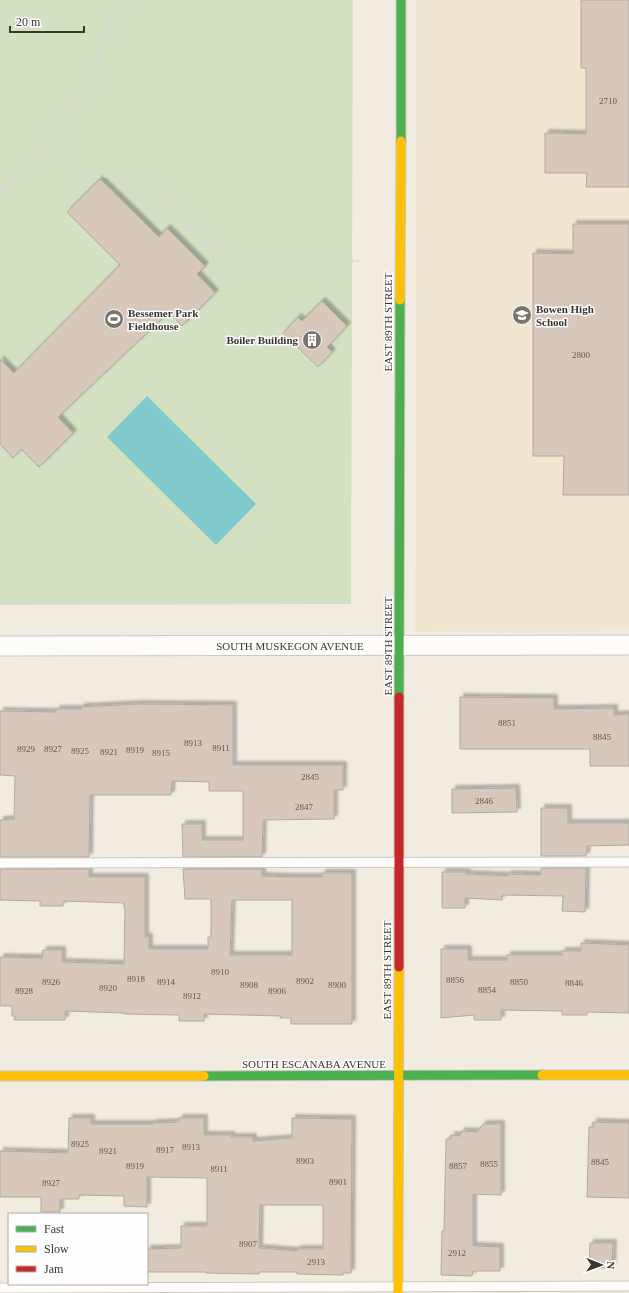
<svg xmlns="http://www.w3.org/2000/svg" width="629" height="1293" viewBox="0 0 629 1293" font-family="Georgia,serif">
<defs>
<filter id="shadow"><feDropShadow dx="3.5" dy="-3.5" stdDeviation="1" flood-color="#0004"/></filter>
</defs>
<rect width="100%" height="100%" fill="#f2ece0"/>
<polygon fill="#f1e6d1" points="416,0 629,0 629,631 415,632"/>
<polygon fill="#d3e0c2" points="0,0 353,0 351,604 0,605"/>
<polygon fill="#81cacc" points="147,396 256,504 216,545 107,437"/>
<g fill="#d8c7bb" stroke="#b1aaa2" fill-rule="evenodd" filter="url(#shadow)">
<polygon points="581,0 629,0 629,187 586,187 587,173 545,173 545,133 586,134 586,68 581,68"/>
<polygon points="100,179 159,237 167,228 205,266 197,274 215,293 182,326 169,312 58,417 73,433 39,467 21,449 13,458 0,444 0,359 14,373 120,265 67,212"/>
<polygon points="573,224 629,224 629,495 563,495 564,456 533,456 533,253 573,254"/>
<polygon points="322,301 347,326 327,347 332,352 318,367 283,333 298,317 302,321"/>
<polygon points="460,697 554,698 554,709 614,708 614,715 629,714 629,766 590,766 590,749 460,749"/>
<polygon points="139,704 233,705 233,765 343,765 343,790 334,790 334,819 263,820 262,857 183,857 182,824 202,824 202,840 243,840 243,791 209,791 209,782 172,781 171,795 90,795 89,857 0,857 0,820 14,819 15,776 0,775 0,711 56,712 56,709 81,709 81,707"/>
<polygon points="516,788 517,812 452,813 452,789"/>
<polygon points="541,808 568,808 568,823 629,823 629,845 587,846 586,856 541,856"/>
<polygon points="541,868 586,868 585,912 562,911 563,896 502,895 502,900 465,898 465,908 442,908 442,872 466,872 466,874 508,876 508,874 541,875"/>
<path d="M0,869H89V877H145V937H149V949H208V937H211V899H185L183,869H262V876L291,877H322V873H352V1024H291V1018H280L281,1016L204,1014V1021H179V1015L124,1014V1013L65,1011V1020H14L15,1016H12V1006H0V957L42,958L43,950H62V962L124,964L125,908H124V903L63,901V906H40V901L0,900ZM232,900H292V955H230Z"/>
<polygon points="581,943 629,945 629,1013 587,1012 587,1015 562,1015 562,1011 501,1010 501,1020 474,1020 474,1015 441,1018 441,949 468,949 468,960 507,960 507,955 562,955 562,951 581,951"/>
<path d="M69,1118H91V1124H153V1123L179,1122V1118H204V1135H231V1137H253V1141L292,1138V1118L352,1119L351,1273H343V1275L297,1274V1272H259V1274L206,1273V1272H147V1249L181,1248V1226H207V1178L147,1177V1207L124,1206V1196L79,1195V1199H60V1212H41V1197H0V1151L68,1153ZM260,1205H323V1249H297V1251L259,1248Z"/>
<polygon points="593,1122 629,1123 629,1198 587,1197 589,1127 593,1127"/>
<polygon points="483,1124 501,1124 501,1195 473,1194 473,1246 500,1247 500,1271 473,1271 472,1276 441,1275 442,1231 444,1231 446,1139 451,1139 451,1135 460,1136 461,1131 477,1132"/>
<polygon points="590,1243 613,1243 612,1268 589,1268"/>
</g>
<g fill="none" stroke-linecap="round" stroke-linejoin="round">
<defs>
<g id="lane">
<polyline points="0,863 629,862"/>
<polyline points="0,1288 629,1286"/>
</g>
<polyline id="street" points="0,646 629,645"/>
<g id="fast">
<polyline points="401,141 401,0"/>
<polyline points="399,697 400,300"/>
<polyline points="204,1076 542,1075"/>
</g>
<g id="slow">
<polyline points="400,300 401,141"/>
<polyline points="542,1075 629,1075"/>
<polyline points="0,1076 204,1076"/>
<polyline points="398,1293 399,967"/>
</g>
<polyline id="jam" points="399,967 399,697"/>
</defs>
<use href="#lane" stroke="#ccc7bd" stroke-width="11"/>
<use href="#street" stroke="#ccc7bd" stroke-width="21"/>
<use href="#fast" stroke="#ccc7bd" stroke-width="11"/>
<use href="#slow" stroke="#ccc7bd" stroke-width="11"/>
<use href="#jam" stroke="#ccc7bd" stroke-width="11"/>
<g stroke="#dad8d5" stroke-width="2.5" stroke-dasharray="4 2" stroke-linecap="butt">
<polyline points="39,147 59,162 76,171 126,180 149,188 166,198 196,234 211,246 225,254 241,260 261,262 359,261"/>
<path d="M0,192C32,157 69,114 92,73C104,50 109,25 115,0"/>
</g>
<use href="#lane" stroke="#fdfcfa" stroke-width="9"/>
<use href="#street" stroke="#fdfcfa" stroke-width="19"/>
<use href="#fast" stroke="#4caf50" stroke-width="9"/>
<use href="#slow" stroke="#ffc107" stroke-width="9"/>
<use href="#jam" stroke="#c62828" stroke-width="9"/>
</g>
<defs>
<symbol id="school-disc" viewBox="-11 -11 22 22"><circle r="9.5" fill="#7a756c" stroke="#fdfdfd"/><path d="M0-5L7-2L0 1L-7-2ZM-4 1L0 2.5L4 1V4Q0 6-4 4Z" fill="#fff"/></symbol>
<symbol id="stadium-disc" viewBox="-11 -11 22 22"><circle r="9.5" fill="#7a756c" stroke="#fdfdfd"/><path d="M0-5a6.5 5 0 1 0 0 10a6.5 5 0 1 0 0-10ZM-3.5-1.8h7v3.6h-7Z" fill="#fff"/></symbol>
<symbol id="building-disc" viewBox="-11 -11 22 22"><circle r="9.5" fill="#7a756c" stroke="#fdfdfd"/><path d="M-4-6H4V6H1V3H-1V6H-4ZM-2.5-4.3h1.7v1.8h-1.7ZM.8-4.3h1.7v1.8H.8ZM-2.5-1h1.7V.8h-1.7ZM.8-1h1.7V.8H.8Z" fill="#fff"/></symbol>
</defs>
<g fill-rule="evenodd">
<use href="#school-disc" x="511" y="304" width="22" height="22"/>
<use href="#stadium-disc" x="103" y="308" width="22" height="22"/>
<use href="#building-disc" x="301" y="329" width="22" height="22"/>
</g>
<g text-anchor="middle" stroke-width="3" stroke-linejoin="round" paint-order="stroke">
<g font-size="9" fill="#625a50">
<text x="608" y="104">2710</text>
<text x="581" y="358">2800</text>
<text x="507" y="726">8851</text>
<text x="602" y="740">8845</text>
<text x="193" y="746">8913</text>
<text x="221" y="751">8911</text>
<text x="26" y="752">8929</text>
<text x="53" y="752">8927</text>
<text x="135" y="753">8919</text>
<text x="80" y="754">8925</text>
<text x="109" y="755">8921</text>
<text x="161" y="756">8915</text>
<text x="310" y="780">2845</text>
<text x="484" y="804">2846</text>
<text x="304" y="810">2847</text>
<text x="220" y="975">8910</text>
<text x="136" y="982">8918</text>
<text x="455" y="983">8856</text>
<text x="305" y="984">8902</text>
<text x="51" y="985">8926</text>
<text x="166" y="985">8914</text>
<text x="519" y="985">8850</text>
<text x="574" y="986">8846</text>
<text x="249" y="988">8908</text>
<text x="337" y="988">8900</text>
<text x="108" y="991">8920</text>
<text x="487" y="993">8854</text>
<text x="24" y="994">8928</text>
<text x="277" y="994">8906</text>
<text x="192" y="999">8912</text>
<text x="80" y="1147">8925</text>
<text x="191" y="1150">8913</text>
<text x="165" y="1153">8917</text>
<text x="108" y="1154">8921</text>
<text x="305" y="1164">8903</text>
<text x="600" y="1165">8845</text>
<text x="489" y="1167">8855</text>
<text x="135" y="1169">8919</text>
<text x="458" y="1169">8857</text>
<text x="219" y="1172">8911</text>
<text x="338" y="1185">8901</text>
<text x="51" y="1186">8927</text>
<text x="248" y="1247">8907</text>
<text x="457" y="1256">2912</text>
<text x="316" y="1265">2913</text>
</g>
<g font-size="11" font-weight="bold" fill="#3a352d" stroke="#fdfdfd" text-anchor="start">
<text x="536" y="313">Bowen High<tspan x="536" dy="13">School</tspan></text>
<text x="128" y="317">Bessemer Park<tspan x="128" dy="13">Fieldhouse</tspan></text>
<text x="298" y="344" text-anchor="end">Boiler Building</text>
</g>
<g font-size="11" fill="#3a352d" stroke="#fdfdfd">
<text transform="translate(388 322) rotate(-90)" y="4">EAST 89TH STREET</text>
<text x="290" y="650">SOUTH MUSKEGON AVENUE</text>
<text transform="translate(388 646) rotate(-90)" y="4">EAST 89TH STREET</text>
<text transform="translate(387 970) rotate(-90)" y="4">EAST 89TH STREET</text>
<text x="314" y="1068">SOUTH ESCANABA AVENUE</text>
</g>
</g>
<rect x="8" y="1213" width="140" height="72" fill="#fdfdfd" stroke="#afadaa"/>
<rect x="16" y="1226" width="20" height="6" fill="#4caf50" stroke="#afadaa"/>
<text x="44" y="1233" font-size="12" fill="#3a352d">Fast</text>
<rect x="16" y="1246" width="20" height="6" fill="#ffc107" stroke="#afadaa"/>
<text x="44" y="1253" font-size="12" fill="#3a352d">Slow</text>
<rect x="16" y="1266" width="20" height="6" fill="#c62828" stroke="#afadaa"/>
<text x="44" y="1273" font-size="12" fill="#3a352d">Jam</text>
<g transform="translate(601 1265) rotate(91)" stroke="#fdfdfd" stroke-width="3" paint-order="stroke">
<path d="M0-3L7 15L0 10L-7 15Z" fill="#3a352d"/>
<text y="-6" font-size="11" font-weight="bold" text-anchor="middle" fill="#3a352d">N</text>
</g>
<path d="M10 26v6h74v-6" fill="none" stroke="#3a352d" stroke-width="2"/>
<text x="16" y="26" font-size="12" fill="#3a352d" stroke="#fdfdfd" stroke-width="3" paint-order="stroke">20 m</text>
</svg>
